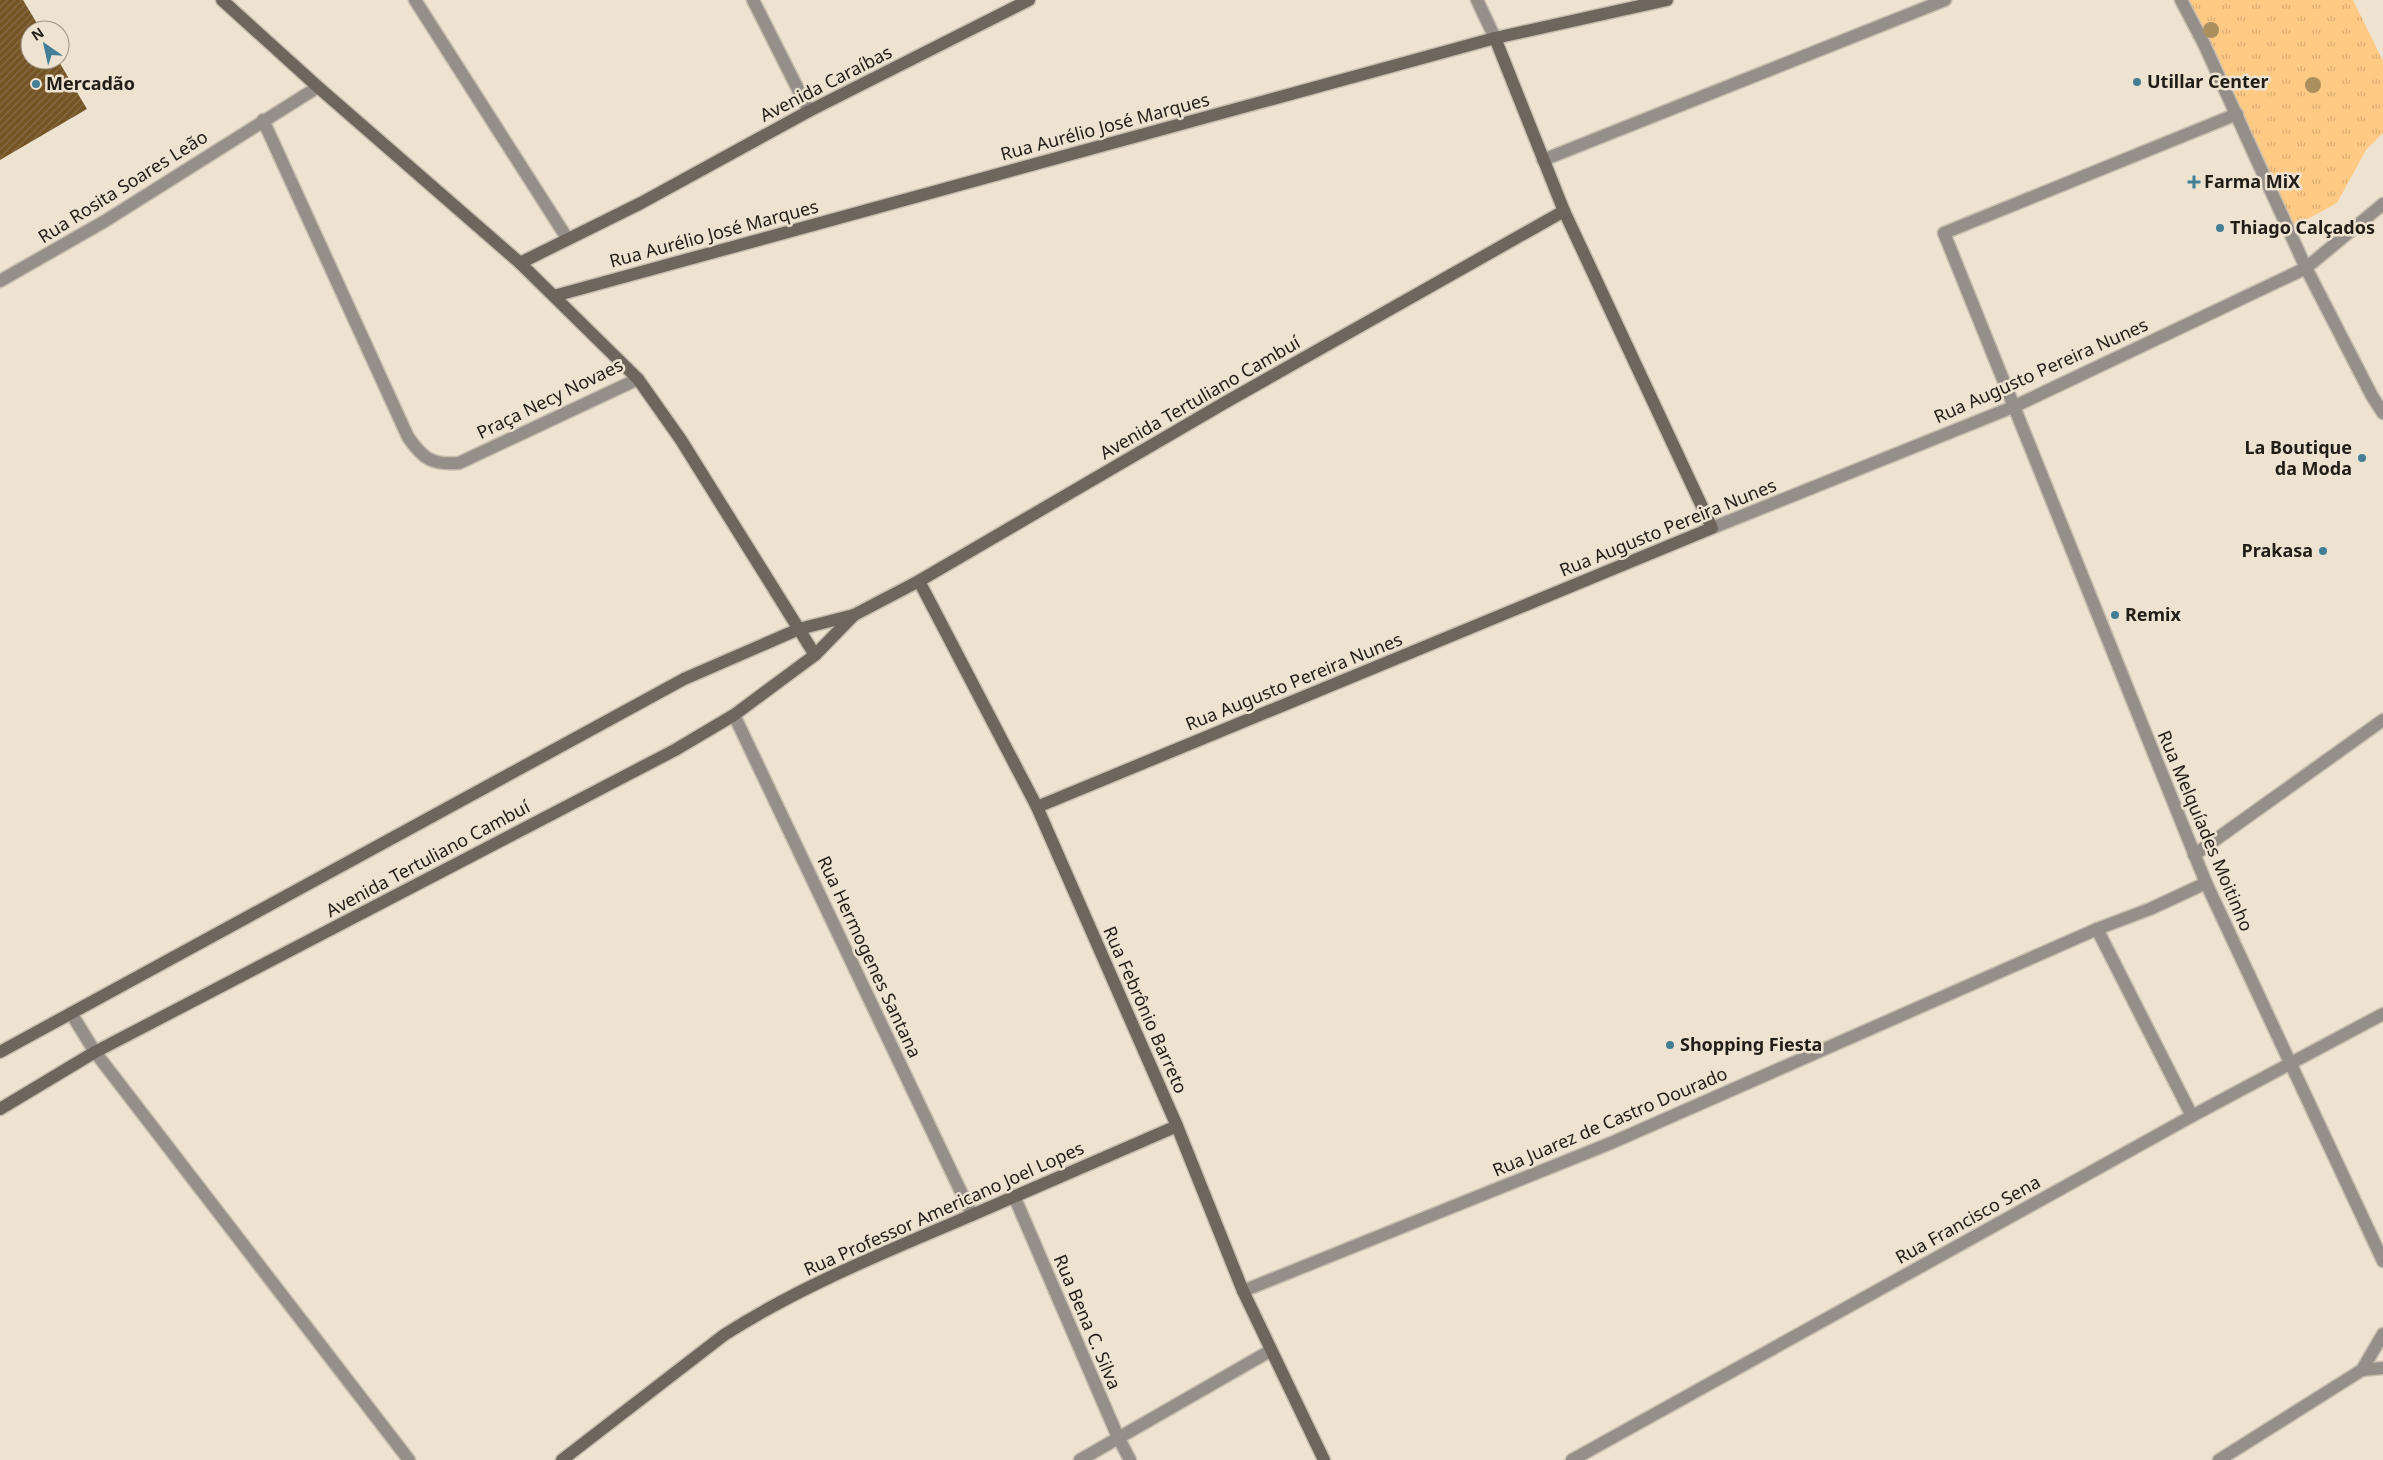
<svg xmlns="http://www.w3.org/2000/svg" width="2383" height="1460" viewBox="0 0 2383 1460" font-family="'Noto Sans',sans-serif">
<defs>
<pattern id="grass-tufts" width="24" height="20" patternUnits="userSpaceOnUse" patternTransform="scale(1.25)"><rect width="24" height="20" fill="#feca84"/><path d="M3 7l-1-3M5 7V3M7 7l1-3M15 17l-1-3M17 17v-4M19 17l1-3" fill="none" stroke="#d9ad71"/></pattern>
<pattern id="building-hatch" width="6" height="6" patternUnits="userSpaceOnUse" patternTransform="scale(1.25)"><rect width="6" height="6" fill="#755424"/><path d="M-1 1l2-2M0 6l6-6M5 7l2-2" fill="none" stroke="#876e49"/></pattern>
</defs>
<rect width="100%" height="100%" fill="#eee2d1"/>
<polygon fill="url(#grass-tufts)" points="2187,0 2353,0 2383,61 2383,133 2366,150 2337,203 2293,227"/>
<polygon fill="url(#building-hatch)" points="0,0 23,0 41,30 30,30 30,60 58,60 87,109 0,160"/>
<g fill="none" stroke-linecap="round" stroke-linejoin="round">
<defs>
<g id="lane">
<polyline points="753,0 809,111"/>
<path d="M263,120L408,437C423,459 432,465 459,463L638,379"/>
<polyline points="71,1013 95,1052 409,1460"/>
</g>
<g id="street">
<polyline points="415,0 567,238"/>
<polyline points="1477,0 1495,38"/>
<polyline points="2181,0 2204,44 2306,268 2372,396 2383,413"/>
<polyline points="2237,114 1944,233 2206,883 2383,1261"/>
<polyline points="1543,160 1945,0"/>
<polyline points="0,281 105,221 318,87"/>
<polyline points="1712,528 2013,407 2306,268 2383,204"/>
<polyline points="734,715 972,1215"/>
<polyline points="2194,855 2383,720"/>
<polyline points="2192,1116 2097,929 2150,909 2206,883"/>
<polyline points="1014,1196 1118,1437 1130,1460"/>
<polyline points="1243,1291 1611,1143 2097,929"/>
<polyline points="2362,1370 2383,1368"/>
<polyline points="1080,1460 1270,1351"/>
<polyline points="1572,1460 2192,1116 2383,1014"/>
<polyline points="2219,1460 2362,1370 2383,1334"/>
</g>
<g id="secondary">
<polyline points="222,0 318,87 520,263 638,379 681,440 815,655"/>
<polyline points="520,263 641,203 809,111 1029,0"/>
<polyline points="554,296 1495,38 1667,0"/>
<polyline points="919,581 1037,807 1177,1126 1243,1291 1324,1460"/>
<polyline points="1037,807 1712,528 1564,211 1495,38"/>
<polyline points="0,1052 684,679 799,629 854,615 919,581 1226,402 1564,211"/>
<polyline points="0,1109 95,1052 675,750 734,715 815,655 854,615"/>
<path d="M562,1460L724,1335C802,1285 888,1251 972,1215C1040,1185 1109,1156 1177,1126"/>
</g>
</defs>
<use href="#lane" stroke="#c9bfb0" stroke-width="15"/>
<use href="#street" stroke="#c9bfb0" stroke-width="15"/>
<use href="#secondary" stroke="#c9bfb0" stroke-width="15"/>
<use href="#lane" stroke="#948f88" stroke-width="12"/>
<use href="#street" stroke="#948f88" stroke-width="12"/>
<use href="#secondary" stroke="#6e665d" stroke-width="12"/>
</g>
<g fill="#ab905f">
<circle cx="2211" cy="30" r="8"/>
<circle cx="2313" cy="85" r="8"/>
<circle cx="2289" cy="181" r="8"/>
</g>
<g fill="#427f96" stroke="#eee2d1" stroke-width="2">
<circle cx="2137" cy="82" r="5"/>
<circle cx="36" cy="84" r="5"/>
<path d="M2191.5 174.5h5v5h5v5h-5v5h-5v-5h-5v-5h5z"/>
<circle cx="2220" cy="228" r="5"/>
<circle cx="2362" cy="458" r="5"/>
<circle cx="2323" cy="551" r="5"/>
<circle cx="2115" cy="615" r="5"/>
<circle cx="1670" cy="1045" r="5"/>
</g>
<g text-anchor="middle" stroke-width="5" stroke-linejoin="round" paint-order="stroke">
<g font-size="18" font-weight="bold" fill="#211d17" stroke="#eee2d1" text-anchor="start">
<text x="2147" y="88">Utillar Center</text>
<text x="46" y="90">Mercadão</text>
<text x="2204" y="188">Farma MiX</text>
<text x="2230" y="234">Thiago Calçados</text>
<text x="2352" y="454" text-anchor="end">La Boutique<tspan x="2352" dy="21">da Moda</tspan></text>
<text x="2313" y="557" text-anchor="end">Prakasa</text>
<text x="2125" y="621">Remix</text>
<text x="1680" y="1051">Shopping Fiesta</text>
</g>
<g font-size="18" fill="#211d17" stroke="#eee2d1">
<text transform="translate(826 84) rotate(-27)" y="6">Avenida Caraíbas</text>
<text transform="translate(1105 127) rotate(-15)" y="6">Rua Aurélio José Marques</text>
<text transform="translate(123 187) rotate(-32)" y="6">Rua Rosita Soares Leão</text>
<text transform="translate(714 234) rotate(-15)" y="6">Rua Aurélio José Marques</text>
<text transform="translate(2041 371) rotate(-24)" y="6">Rua Augusto Pereira Nunes</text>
<text transform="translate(1200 398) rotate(-30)" y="6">Avenida Tertuliano Cambuí</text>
<text transform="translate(550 399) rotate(-26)" y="6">Praça Necy Novaes</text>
<text transform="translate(1668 528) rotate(-22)" y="6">Rua Augusto Pereira Nunes</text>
<text transform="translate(1294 682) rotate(-22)" y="6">Rua Augusto Pereira Nunes</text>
<text transform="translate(2205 831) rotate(67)" y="6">Rua Melquíades Moitinho</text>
<text transform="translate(428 859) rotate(-28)" y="6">Avenida Tertuliano Cambuí</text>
<text transform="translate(869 957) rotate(65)" y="6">Rua Hermogenes Santana</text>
<text transform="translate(1145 1010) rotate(66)" y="6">Rua Febrônio Barreto</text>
<text transform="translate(1610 1122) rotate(-23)" y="6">Rua Juarez de Castro Dourado</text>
<text transform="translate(944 1209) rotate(-24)" y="6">Rua Professor Americano Joel Lopes</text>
<text transform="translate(1968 1220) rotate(-29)" y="6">Rua Francisco Sena</text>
<text transform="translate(1087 1322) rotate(67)" y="6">Rua Bena C. Silva</text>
</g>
</g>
<g transform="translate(45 45) rotate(326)"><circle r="24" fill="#eee2d1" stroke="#9c9387"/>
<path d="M0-4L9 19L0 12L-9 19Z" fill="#427f96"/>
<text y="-8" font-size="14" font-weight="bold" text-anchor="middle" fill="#211d17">N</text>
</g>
</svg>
